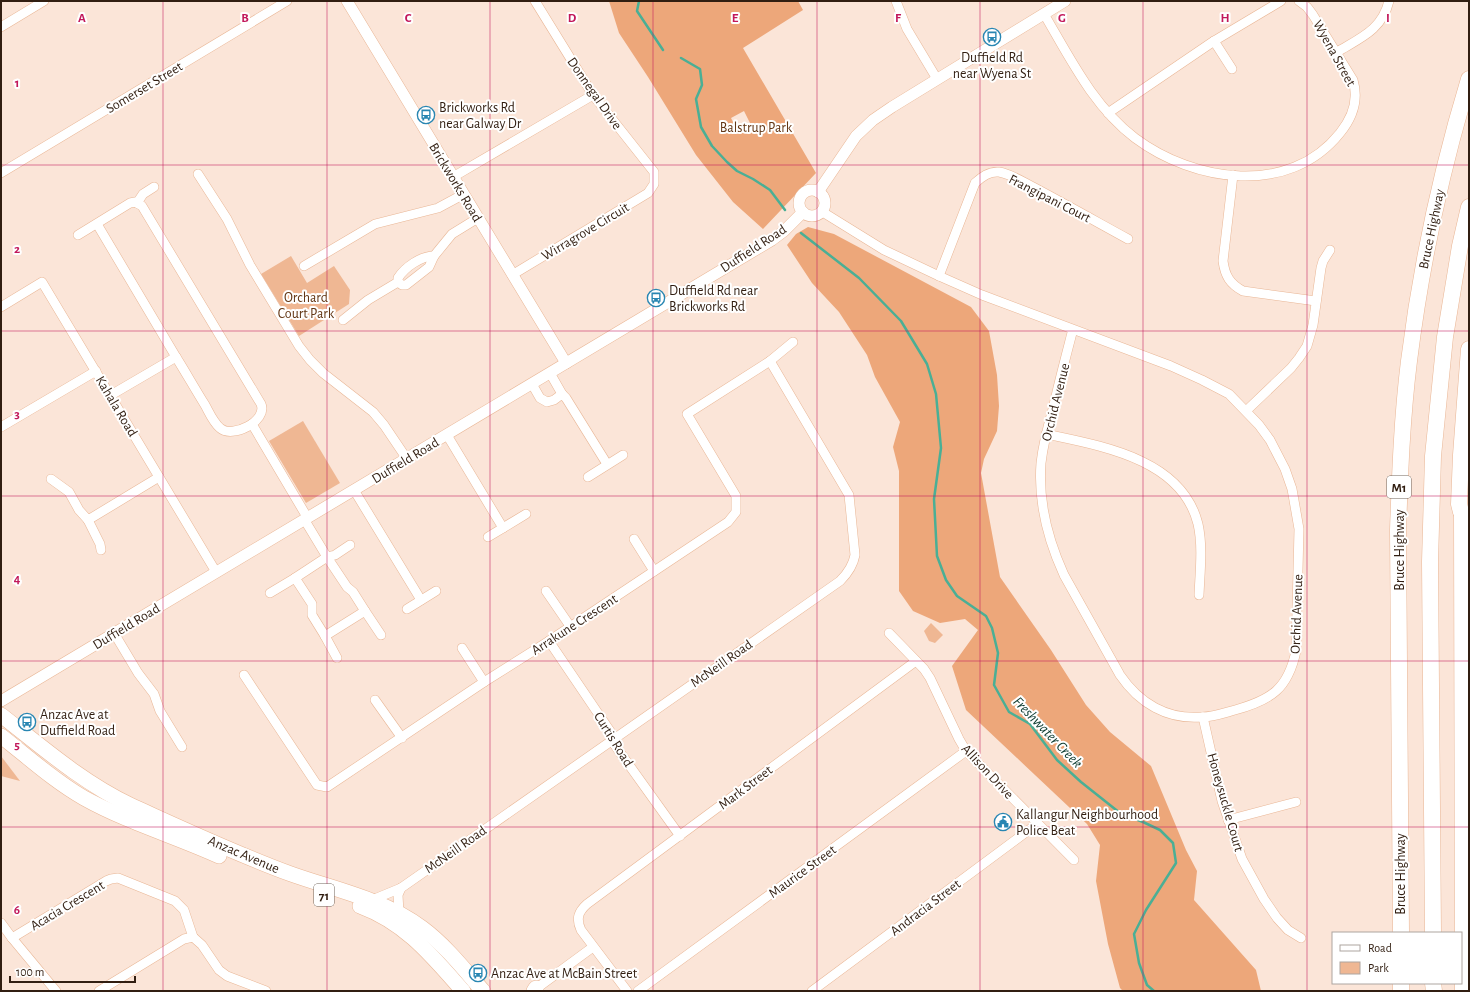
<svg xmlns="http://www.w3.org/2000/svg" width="1470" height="992" viewBox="0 0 1470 992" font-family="'Alegreya Sans',sans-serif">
<rect width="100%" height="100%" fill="#fbe5d8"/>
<g fill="#efb793">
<polygon points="291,256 307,283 334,266 350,290 349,304 299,336 261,274"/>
<polygon points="303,421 340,483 306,503 269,441"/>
<polygon points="931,623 943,635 935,643 929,641 924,631"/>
<polygon points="1,756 20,781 1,776"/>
</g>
<g fill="#eda77a" fill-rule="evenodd">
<path d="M609,1H798L803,10L743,48L816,173L763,229L733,202L696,155L648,77L619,33ZM744,111L751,125L738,132L731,118Z"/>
<polygon points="808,227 834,234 971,307 989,331 997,375 999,406 997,431 984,459 981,473 1000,577 1051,650 1086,705 1110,732 1151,766 1186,850 1197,871 1194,900 1256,970 1261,991 1123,991 1120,988 1108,944 1096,881 1100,845 1087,824 966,710 952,666 978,630 965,619 940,623 913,611 899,591 899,471 893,447 900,422 875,377 867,355 839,312 812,283 787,245 796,234"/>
</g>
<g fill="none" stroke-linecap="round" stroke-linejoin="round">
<g stroke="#4aaf95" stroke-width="2.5">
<polyline points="639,1 637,11 663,50"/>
<polyline points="681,58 700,69 702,85 696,99 701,127 712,146 727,162 737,171 753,179 770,190 785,210"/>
<polyline points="801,233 859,278 901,321 927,364 936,394 941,448 934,499 937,556 946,580 957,596 986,616 992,628 998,653 994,685 1009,712 1030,724 1057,760 1081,782 1120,813 1143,822 1160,830 1173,843 1176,863 1146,910 1134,934 1139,963 1147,985 1154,991"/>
</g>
<defs>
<g id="minor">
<polyline points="896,1 907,29 937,79"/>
<path d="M1044,14C1070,58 1093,106 1135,138C1194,182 1289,197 1340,133C1353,117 1359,100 1353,80L1313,15L1307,7L1299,1"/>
<polyline points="1,27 44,1"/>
<polyline points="1214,41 1232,69"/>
<path d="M1337,52C1360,38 1382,30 1389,1"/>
<polyline points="1108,113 1214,41 1281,1"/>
<polyline points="1,173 287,1"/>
<polyline points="198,174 227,219 250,265 299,346 310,360 323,373 373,412 384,425 407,459"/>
<path d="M1233,175L1223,261C1225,276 1230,284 1243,291L1316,301"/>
<polyline points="453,177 593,95"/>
<polyline points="137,203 143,194 154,187"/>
<path d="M821,211L884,250L939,276L982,295L1171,366L1202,380L1229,394L1259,425L1270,440L1285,469L1292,489L1299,529L1296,651C1288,689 1271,700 1235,710C1224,713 1213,717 1202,717C1167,720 1139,703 1120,675L1064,575C1048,540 1038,502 1041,463C1043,445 1048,426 1053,409C1059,382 1066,356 1073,329"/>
<polyline points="97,224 176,357 111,395"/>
<path d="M78,235L130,203L135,202L142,206L261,404C268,421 232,439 220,428C213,422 209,412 205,405C195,389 186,373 176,357"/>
<polyline points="304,266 375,224 438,208 464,194"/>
<polyline points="512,275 648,193 654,184 654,172 593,95 535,1"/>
<path d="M939,276L975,183C982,177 989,171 999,172C1011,174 1023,182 1033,187C1065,204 1097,222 1128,239"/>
<polyline points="398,282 402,285 406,285 429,267 434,256 452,234 478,218"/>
<polyline points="1,307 42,282 216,572"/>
<path d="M343,320L368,300L398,282V278C405,267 421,256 434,256"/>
<polyline points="550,373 562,394"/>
<polyline points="532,384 540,398 547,402 554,400 562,394 566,398 607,464"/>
<polyline points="1246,411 1291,368 1299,358 1307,346 1313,325 1321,268 1323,261 1330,250"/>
<polyline points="252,424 307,517"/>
<polyline points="1,427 96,371"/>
<path d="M1046,434C1102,446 1182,459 1198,524C1203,546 1200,572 1199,595"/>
<polyline points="447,435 503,528"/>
<polyline points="588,477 623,455"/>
<polyline points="51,479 69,492 79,510 88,520 159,477"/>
<polyline points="354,490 421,600"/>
<polyline points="304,519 327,557 347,587 353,592 365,611 325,636 312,615 312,604 295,578 327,557 335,555 350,545"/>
<polyline points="88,520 100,544 101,550"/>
<polyline points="488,537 526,514"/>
<polyline points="634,539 654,571"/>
<polyline points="546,591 570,626"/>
<polyline points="270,593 295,578"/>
<polyline points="407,609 436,591"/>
<polyline points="365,611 381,635"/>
<polyline points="114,633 138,673 154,694 160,711 182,747"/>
<polyline points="889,633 924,669 930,678 959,739 966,751 1074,860"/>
<polyline points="325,636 337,658"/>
<polyline points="549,641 612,734 614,744 680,836"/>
<polyline points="462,648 484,682"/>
<polyline points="244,675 317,785 327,787 484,682 549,641 728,522 736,512 736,496 687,414 770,361 793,342"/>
<polyline points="375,700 402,738"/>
<polyline points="1203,717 1222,801 1242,859 1264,899 1277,918 1288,930 1301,938"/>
<polyline points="1228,820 1296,802"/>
<path d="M372,900L401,888L840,581C848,573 853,566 855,555L849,495L770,361"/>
<polyline points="399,913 398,895 401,888"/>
<polyline points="1,923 12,938 56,991"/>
<polyline points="12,938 106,881 111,879 118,878 175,901 184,910 193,937"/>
<polyline points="99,991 184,939 193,937 202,945 219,970 227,976 266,991"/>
<polyline points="533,991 593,947"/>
<path d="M627,991L581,930C576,919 578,912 587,904L916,661"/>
<polyline points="638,991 966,751"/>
<polyline points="812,991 1037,824"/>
</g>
<g id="tertiary">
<polyline points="347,1 566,363"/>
<circle cx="812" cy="203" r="13"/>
<polyline points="818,192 856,136 873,120 892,107 1065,1"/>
<polyline points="1,701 772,240 784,231 803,212"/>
</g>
<polyline id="primary" points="1461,512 1462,991"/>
<g id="trunk">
<path d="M1,715C42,747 82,782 130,805C183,829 236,854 291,874C336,890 383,899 422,928C445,945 464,969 483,991"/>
<path d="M1,736C28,757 54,781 84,798C127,822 175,836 219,856"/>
<path d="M360,906C406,923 432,956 463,991"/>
<polyline points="534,991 536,988"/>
</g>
<g id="motorway">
<polyline points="1461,512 1459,504 1461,455 1469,349"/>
<path d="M1401,933L1398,530C1400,473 1402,417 1409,361C1421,265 1441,171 1469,79"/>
<polyline points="1433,933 1430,562 1433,456 1445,337 1460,246 1469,207"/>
<polyline points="1401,983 1401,991"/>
<polyline points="1433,983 1434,991"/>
</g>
</defs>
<use href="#minor" stroke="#e9b695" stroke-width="10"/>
<use href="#tertiary" stroke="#e9b695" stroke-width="12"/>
<use href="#primary" stroke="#e9b695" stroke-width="15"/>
<use href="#trunk" stroke="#e9b695" stroke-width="16"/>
<use href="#motorway" stroke="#e9b695" stroke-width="17"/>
<use href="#minor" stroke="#fff" stroke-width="9"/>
<use href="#tertiary" stroke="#fff" stroke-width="11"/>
<use href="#primary" stroke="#fff" stroke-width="14"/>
<use href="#trunk" stroke="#fff" stroke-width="15"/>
<use href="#motorway" stroke="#fff" stroke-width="16"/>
</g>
<path fill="none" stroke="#c2185b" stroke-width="1" stroke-opacity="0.55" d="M163,1V991M327,1V991M490,1V991M653,1V991M817,1V991M980,1V991M1143,1V991M1307,1V991M1,165H1469M1,331H1469M1,496H1469M1,661H1469M1,827H1469"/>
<defs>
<symbol id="bus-ring" viewBox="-11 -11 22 22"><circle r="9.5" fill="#fff" stroke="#2886b2" stroke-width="1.5"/><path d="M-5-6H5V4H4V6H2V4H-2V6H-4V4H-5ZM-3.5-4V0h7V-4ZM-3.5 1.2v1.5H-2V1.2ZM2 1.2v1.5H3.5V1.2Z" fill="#2886b2"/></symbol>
<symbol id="civic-ring" viewBox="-11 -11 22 22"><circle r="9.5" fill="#fff" stroke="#2886b2" stroke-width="1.5"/><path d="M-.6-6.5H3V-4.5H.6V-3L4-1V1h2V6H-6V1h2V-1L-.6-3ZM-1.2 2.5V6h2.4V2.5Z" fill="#2886b2"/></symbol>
</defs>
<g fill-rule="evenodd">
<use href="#bus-ring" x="982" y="27" width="20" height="20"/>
<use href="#bus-ring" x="416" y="105" width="20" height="20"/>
<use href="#bus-ring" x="646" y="288" width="20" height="20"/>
<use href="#bus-ring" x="17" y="712" width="20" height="20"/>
<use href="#civic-ring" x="993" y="812" width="20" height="20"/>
<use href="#bus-ring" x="468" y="963" width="20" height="20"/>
</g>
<g text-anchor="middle" stroke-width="4" stroke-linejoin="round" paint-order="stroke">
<g fill="#fff" stroke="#6f6258" stroke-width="1">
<rect x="1387" y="476" width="24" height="22" rx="3"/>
<rect x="314" y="884" width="20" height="22" rx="3"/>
</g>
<g font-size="13" font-weight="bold" fill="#311e11">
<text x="1399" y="492">M1</text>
<text x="324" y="900">71</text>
</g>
<g font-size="14" fill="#311e11" stroke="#fff">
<text transform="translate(1335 53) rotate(61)" y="5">Wyena Street</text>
<text transform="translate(144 87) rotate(-31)" y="5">Somerset Street</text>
<text transform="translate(595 93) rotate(55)" y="5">Donnegal Drive</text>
<text transform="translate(456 182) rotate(59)" y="5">Brickworks Road</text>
<text transform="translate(1050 198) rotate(27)" y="5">Frangipani Court</text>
<text transform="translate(1431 229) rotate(-78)" y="5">Bruce Highway</text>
<text transform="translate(585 231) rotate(-31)" y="5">Wirragrove Circuit</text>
<text transform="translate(753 248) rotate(-33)" y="5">Duffield Road</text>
<text transform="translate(1055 402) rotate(-76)" y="5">Orchid Avenue</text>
<text transform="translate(117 406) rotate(59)" y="5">Kahala Road</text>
<text transform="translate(405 460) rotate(-31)" y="5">Duffield Road</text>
<text transform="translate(1399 550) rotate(-90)" y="5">Bruce Highway</text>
<text transform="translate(1296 614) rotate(-88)" y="5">Orchid Avenue</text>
<text transform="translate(574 624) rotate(-33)" y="5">Arrakune Crescent</text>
<text transform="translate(126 626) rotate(-31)" y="5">Duffield Road</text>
<text transform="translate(721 663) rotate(-35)" y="5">McNeill Road</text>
<text transform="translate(614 739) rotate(58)" y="5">Curtis Road</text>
<text transform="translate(988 771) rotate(47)" y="5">Allison Drive</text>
<text transform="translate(745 787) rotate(-37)" y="5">Mark Street</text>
<text transform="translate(1226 802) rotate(74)" y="5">Honeysuckle Court</text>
<text transform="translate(455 849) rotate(-35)" y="5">McNeill Road</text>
<text transform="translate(244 854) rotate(23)" y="5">Anzac Avenue</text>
<text transform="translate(802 871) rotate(-36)" y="5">Maurice Street</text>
<text transform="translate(1400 874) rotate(-90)" y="5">Bruce Highway</text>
<text transform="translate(67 905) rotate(-31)" y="5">Acacia Crescent</text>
<text transform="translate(925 907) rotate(-37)" y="5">Andracia Street</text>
</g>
<g font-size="14" fill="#311e11" stroke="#fff" text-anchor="start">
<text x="992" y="62" text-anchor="middle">Duffield Rd<tspan x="992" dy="16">near Wyena St</tspan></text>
<text x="439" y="112">Brickworks Rd<tspan x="439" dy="16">near Galway Dr</tspan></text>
<text x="669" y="295">Duffield Rd near<tspan x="669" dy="16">Brickworks Rd</tspan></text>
<text x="40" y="719">Anzac Ave at<tspan x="40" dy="16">Duffield Road</tspan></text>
<text x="1016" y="819">Kallangur Neighbourhood<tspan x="1016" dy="16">Police Beat</tspan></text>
<text x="491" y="978">Anzac Ave at McBain Street</text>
</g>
<g font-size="14" fill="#633614" stroke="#fff">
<text x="756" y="132">Balstrup Park</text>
<text x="306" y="302">Orchard<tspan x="306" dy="16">Court Park</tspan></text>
</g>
<g font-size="15" font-style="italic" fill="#0c3a2f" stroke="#fff">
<text transform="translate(1048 732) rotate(46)" y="5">Freshwater Creek</text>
</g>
</g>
<g font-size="13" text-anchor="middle" font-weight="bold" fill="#c2185b" stroke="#fff" stroke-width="4" stroke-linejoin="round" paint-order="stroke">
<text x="82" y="22">A</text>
<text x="245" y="22">B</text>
<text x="408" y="22">C</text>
<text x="572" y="22">D</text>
<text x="735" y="22">E</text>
<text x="898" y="22">F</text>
<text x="1062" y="22">G</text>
<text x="1225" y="22">H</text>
<text x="1388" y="22">I</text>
<text x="17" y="87">1</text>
<text x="17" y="253">2</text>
<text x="17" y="418">3</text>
<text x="17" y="583">4</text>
<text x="17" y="749">5</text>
<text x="17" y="914">6</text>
</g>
<rect width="1470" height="992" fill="none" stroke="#311e11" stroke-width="4"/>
<rect x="1332" y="932" width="130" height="52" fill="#ffffff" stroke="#ada5a0"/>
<rect x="1340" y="945" width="20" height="6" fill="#ffffff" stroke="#ada5a0"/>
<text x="1368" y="952" font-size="12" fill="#311e11">Road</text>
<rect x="1340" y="962" width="20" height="12" fill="#efb793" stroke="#ada5a0"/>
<text x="1368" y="972" font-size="12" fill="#311e11">Park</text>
<path d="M10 976v6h125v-6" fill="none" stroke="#311e11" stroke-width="2"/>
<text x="16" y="976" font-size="12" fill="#311e11" stroke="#ffffff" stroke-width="3" paint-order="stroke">100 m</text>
</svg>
